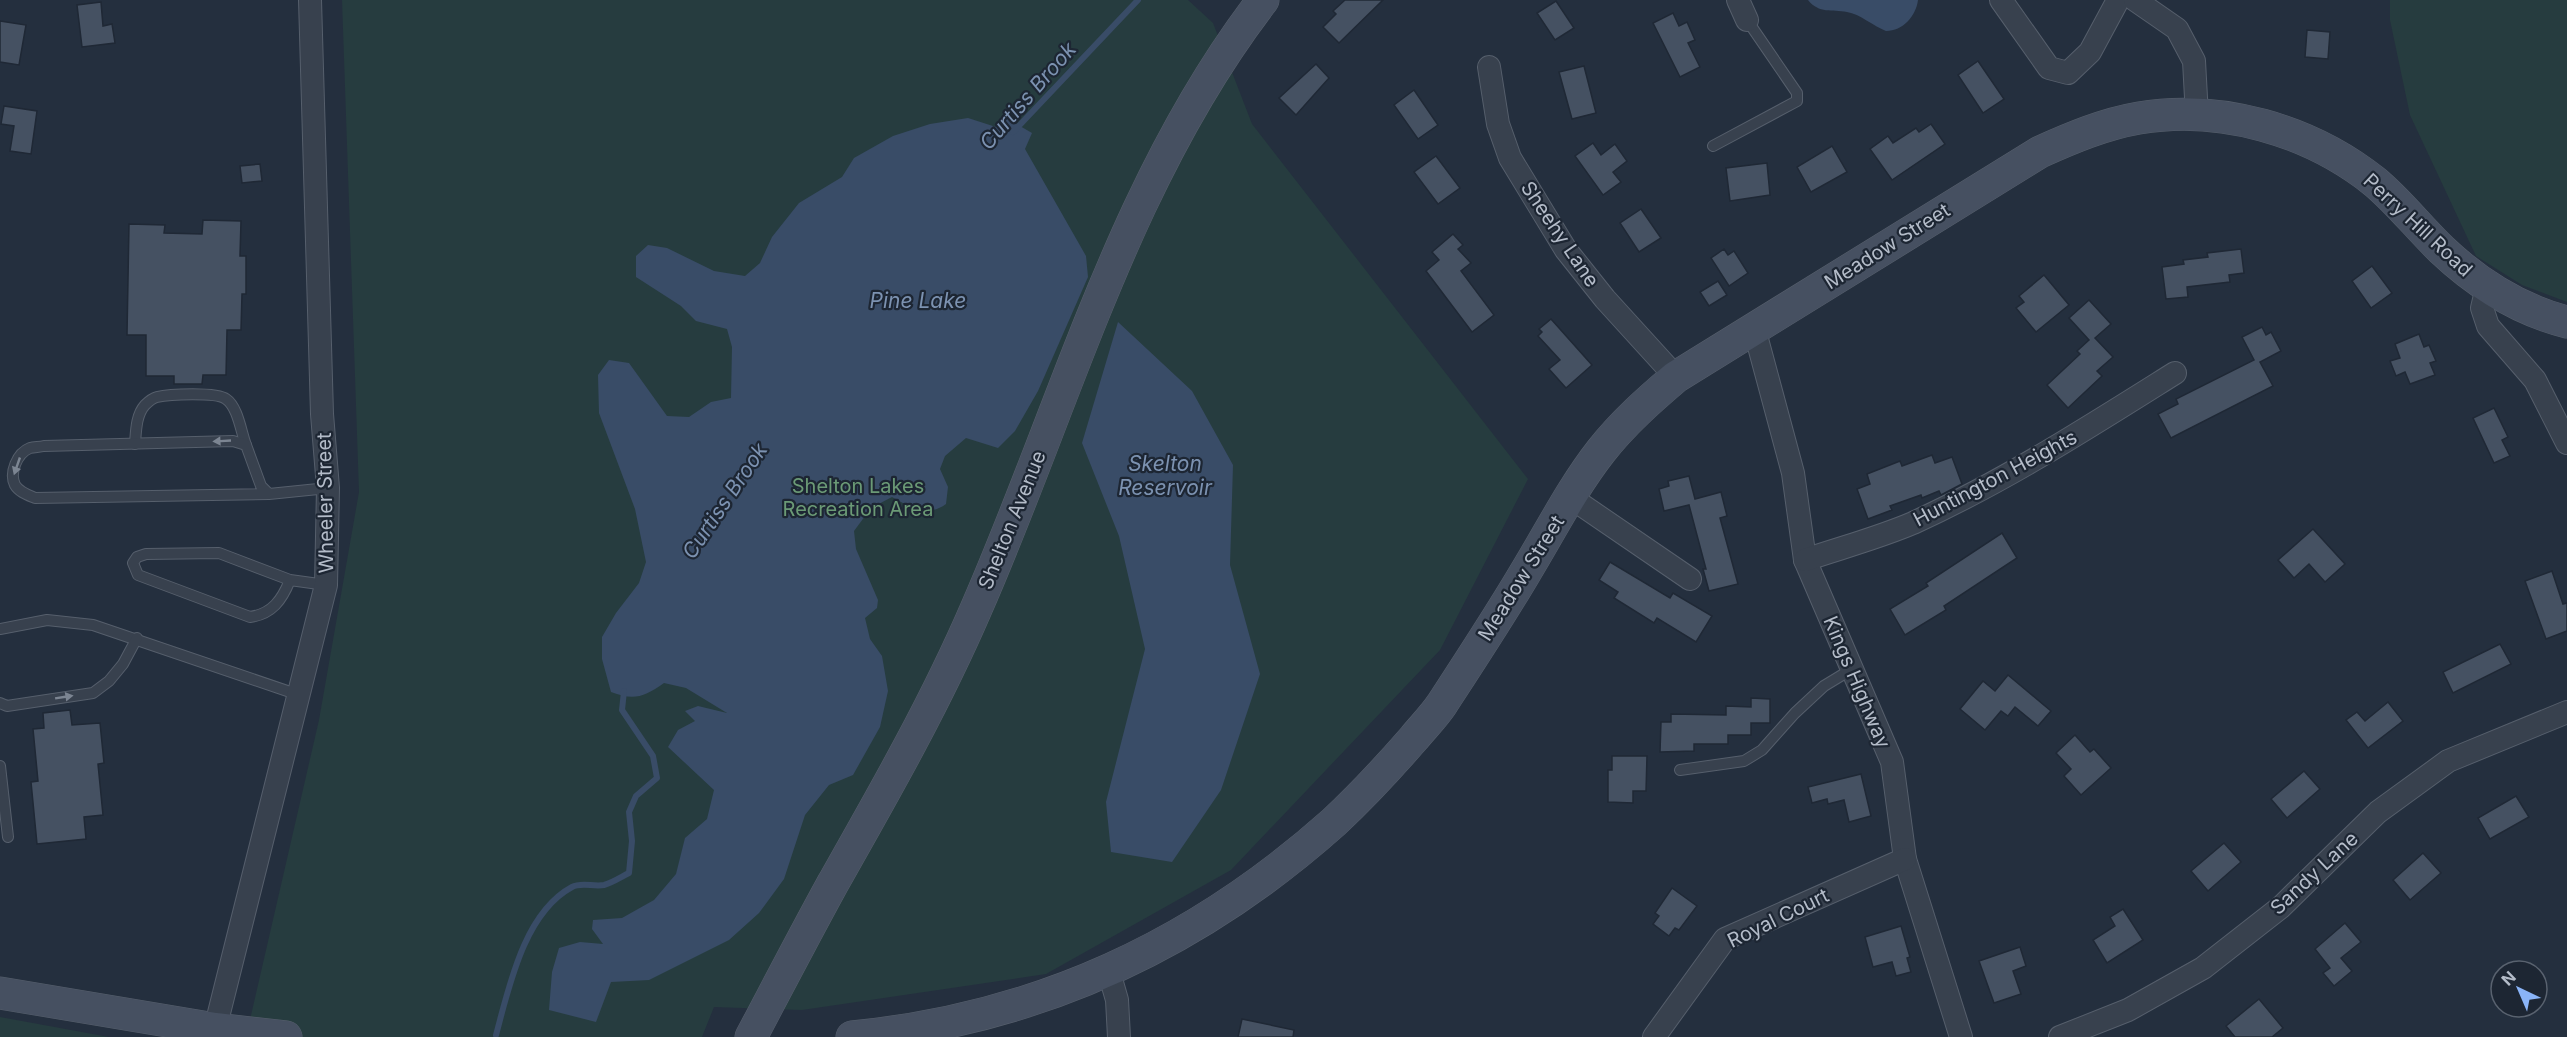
<svg xmlns="http://www.w3.org/2000/svg" width="2567" height="1037" viewBox="0 0 2567 1037" font-family="Inter,sans-serif">
<rect width="100%" height="100%" fill="#242f3e"/>
<g fill="#263c3f">
<polygon points="342,0 1188,0 1213,23 1252,124 1528,479 1440,650 1231,870 1046,974 802,1010 714,1007 702,1037 246,1037 319,720 359,492"/>
<polygon points="2390,0 2567,0 2567,302 2522,285 2476,256 2410,115 2390,20"/>
<polygon points="0,1017 109,1037 0,1037"/>
</g>
<g fill="#394c67">
<path d="M1808,0H1918C1916,16 1903,31 1886,31C1873,26 1860,14 1847,12C1832,9 1819,14 1808,0Z"/>
<path d="M1004,117L1032,133L1025,149L1086,256L1088,277L1038,391L1015,431L998,448L966,438L945,456L940,469L948,487L946,504C927,518 910,507 892,497L871,508L854,531L856,549L878,600L877,608L865,618L870,639L882,656L888,691L880,727L853,775L829,785L805,815L784,879L759,913L729,940L649,980L611,982L596,1022L549,1010L552,972L559,948L580,942L603,944L592,929L593,920L622,918L654,900L676,874L685,838L707,819L714,790L668,747L678,730L695,721L685,711L698,706L727,713L686,688L664,683C644,697 634,701 611,692L602,659V637L616,613L639,583L646,562L635,509L599,413L598,375L609,360L629,363L667,416L689,417L711,402L731,398L732,347L727,329L696,321L681,306L636,277V256L648,245L667,248L714,271L745,276L760,263L772,237L799,203L842,177L854,158L893,136L930,124L968,118L996,127Z"/>
<polygon points="1118,322 1192,391 1233,465 1230,565 1260,674 1221,790 1172,862 1111,852 1106,802 1145,649 1119,536 1082,443"/>
</g>
<g fill="none" stroke-linecap="round" stroke-linejoin="round">
<g stroke="#394c67" stroke-width="6">
<polyline points="1013,132 1138,0"/>
<path d="M496,1035C509,987 524,913 572,887C581,882 594,887 604,885C612,883 621,877 629,873L632,841L629,812L636,796L657,778L653,756L622,710L624,691"/>
</g>
</g>
<g fill="#455162" stroke="#1f2835" stroke-width="1.5">
<polygon points="1345,0 1383,0 1339,43 1323,27 1336,14 1333,11"/>
<polygon points="1556,1 1574,28 1555,40 1537,13"/>
<polygon points="101,2 103,26 112,24 115,43 82,47 77,5"/>
<polygon points="1673,13 1679,26 1687,22 1695,40 1688,43 1700,67 1680,77 1653,23"/>
<polygon points="0,21 26,25 19,65 0,62"/>
<polygon points="2307,30 2330,32 2328,59 2305,57"/>
<polygon points="1978,61 2004,99 1983,113 1958,75"/>
<polygon points="1316,64 1329,78 1296,115 1279,98"/>
<polygon points="1584,66 1596,113 1572,119 1559,72"/>
<polygon points="1414,90 1438,125 1418,139 1394,105"/>
<polygon points="4,106 37,111 31,154 10,151 14,126 1,124"/>
<polygon points="1931,124 1945,144 1892,180 1870,149 1888,136 1893,143 1916,128 1919,132"/>
<polygon points="1593,143 1601,155 1615,144 1627,161 1613,172 1621,182 1603,195 1575,156"/>
<polygon points="1832,146 1847,172 1811,192 1797,167"/>
<polygon points="1436,156 1460,188 1438,204 1414,172"/>
<polygon points="1767,163 1770,195 1730,201 1726,168"/>
<polygon points="260,164 262,181 242,183 240,166"/>
<polygon points="1641,209 1661,238 1639,252 1620,223"/>
<polygon points="203,220 241,221 240,256 246,256 246,294 242,294 241,330 227,330 226,375 203,375 202,384 174,384 174,376 146,376 146,335 127,335 129,224 165,225 164,233 202,234"/>
<polygon points="1453,234 1463,245 1458,249 1471,263 1461,271 1494,315 1472,332 1426,271 1439,260 1432,252"/>
<polygon points="1724,249 1728,255 1734,251 1748,273 1729,286 1711,258"/>
<polygon points="2241,249 2244,273 2229,275 2230,282 2187,287 2188,297 2166,299 2162,267 2184,264 2183,260 2208,257 2207,253"/>
<polygon points="2372,266 2392,293 2371,308 2352,281"/>
<polygon points="2044,275 2069,305 2036,332 2016,308 2024,302 2019,296"/>
<polygon points="1718,281 1727,295 1709,306 1700,292"/>
<polygon points="2089,300 2111,324 2095,338 2113,357 2097,371 2102,376 2068,408 2047,385 2080,354 2077,351 2089,340 2069,318"/>
<polygon points="1551,319 1592,365 1566,388 1549,369 1560,360 1538,336 1542,332 1539,329"/>
<polygon points="2262,327 2266,335 2271,332 2281,351 2260,362 2273,386 2171,438 2158,414 2178,404 2176,399 2254,360 2242,337"/>
<polygon points="2419,334 2424,347 2429,345 2436,361 2430,363 2435,375 2410,384 2405,372 2396,376 2390,361 2400,358 2395,344"/>
<polygon points="2494,408 2508,437 2502,440 2510,456 2494,463 2473,418"/>
<polygon points="1932,455 1935,463 1952,457 1962,484 1941,495 1939,491 1922,498 1921,495 1890,506 1892,510 1868,519 1857,489 1870,484 1867,474 1900,461 1902,466"/>
<polygon points="1689,476 1695,499 1721,492 1727,516 1720,518 1738,584 1709,591 1703,569 1706,569 1689,505 1664,511 1659,489 1669,486 1668,481"/>
<polygon points="2313,529 2345,564 2325,582 2309,564 2294,578 2278,560"/>
<polygon points="2002,533 2017,558 1944,606 1946,610 1905,635 1890,609 1928,586 1926,583"/>
<polygon points="1610,562 1670,598 1673,593 1712,616 1696,642 1657,618 1654,623 1614,598 1618,592 1599,580"/>
<polygon points="2552,571 2563,604 2567,603 2567,631 2546,639 2525,581"/>
<polygon points="2500,644 2511,664 2453,693 2443,672"/>
<polygon points="2008,675 2051,711 2038,726 2015,707 2008,716 2001,711 1985,730 1960,709 1983,681 1995,691"/>
<polygon points="1751,698 1770,699 1770,723 1751,723 1751,735 1728,735 1728,744 1694,744 1694,751 1660,752 1661,722 1671,722 1671,714 1726,715 1726,706 1751,707"/>
<polygon points="2388,702 2403,721 2368,748 2346,720 2357,712 2365,721"/>
<polygon points="70,710 72,725 100,723 104,763 98,764 103,815 84,817 86,839 37,844 31,782 38,781 33,729 44,728 43,713"/>
<polygon points="2075,735 2090,752 2094,749 2111,768 2081,795 2064,776 2071,769 2056,753"/>
<polygon points="1612,756 1647,756 1646,791 1633,791 1633,803 1608,802 1608,770 1612,770"/>
<polygon points="2304,771 2320,789 2287,818 2271,799"/>
<polygon points="1861,774 1871,816 1849,822 1844,800 1828,804 1827,799 1812,803 1808,787"/>
<polygon points="2516,796 2529,817 2490,839 2478,818"/>
<polygon points="2224,843 2241,862 2208,891 2191,871"/>
<polygon points="2423,853 2441,873 2410,900 2393,880"/>
<polygon points="1672,888 1697,906 1679,930 1675,928 1669,936 1653,924 1659,916 1655,913"/>
<polygon points="2123,909 2143,940 2107,963 2093,940 2115,926 2110,917"/>
<polygon points="2345,923 2361,942 2341,958 2352,971 2334,986 2323,973 2330,968 2315,949"/>
<polygon points="1901,926 1910,957 1907,958 1911,972 1896,976 1892,962 1873,967 1865,937"/>
<polygon points="2020,947 2026,966 2013,971 2021,994 1994,1003 1979,961"/>
<polygon points="2259,999 2283,1028 2272,1037 2235,1037 2226,1026"/>
<polygon points="1242,1019 1294,1030 1293,1037 1238,1037"/>
</g>
<g fill="none" stroke-linecap="round" stroke-linejoin="round">
<defs>
<g id="lane">
<polyline points="1713,146 1797,101 1797,93 1747,20"/>
<path d="M135,444C136,431 136,415 145,405C148,402 153,398 157,397C169,394 217,392 226,399C238,407 241,432 246,445"/>
<path d="M269,494L261,486L246,445L233,441L44,446C40,447 34,447 30,448C17,453 9,473 15,485C19,492 28,495 35,498L269,494L328,488"/>
<path d="M290,580C282,600 272,614 250,617L138,575L133,563L137,557L146,554L219,553L290,580L326,585"/>
<polyline points="0,629 47,620 93,625 299,695"/>
<polyline points="0,703 7,706 93,693 109,681 123,664 137,638"/>
<polyline points="0,766 8,837"/>
<polyline points="1680,770 1744,761 1762,750 1795,713 1824,686 1852,669"/>
</g>
<g id="street">
<polyline points="1738,0 1747,20"/>
<polyline points="2001,0 2049,68 2068,73 2090,52 2118,0"/>
<polyline points="2135,0 2177,29 2194,61 2197,116"/>
<polyline points="1489,67 1498,124 1510,158 1566,250 1605,299 1676,377"/>
<polyline points="2487,287 2482,308 2488,326 2535,380 2567,443"/>
<polyline points="1754,328 1793,473 1805,560 1892,762 1905,859 1961,1037"/>
<polyline points="1570,497 1690,579"/>
<path d="M1805,560C1840,548 1878,538 1913,523C2005,481 2089,427 2175,373"/>
<polyline points="1109,972 1117,1000 1119,1037"/>
<polyline points="215,1029 326,585 328,488 322,414 310,0"/>
<polyline points="1654,1037 1725,939 1905,859"/>
<polyline points="2060,1037 2128,1010 2203,968 2281,907 2378,812 2448,761 2567,712"/>
</g>
<g id="secondary">
<polyline points="0,993 215,1029 286,1037"/>
<path d="M751,1037C778,986 805,934 833,883C884,793 935,704 976,609C1066,404 1124,180 1263,0"/>
<path d="M852,1037C1037,1019 1195,946 1334,822C1364,794 1387,769 1414,738C1423,727 1434,716 1442,704C1470,661 1499,617 1525,573C1550,532 1572,488 1601,451C1623,423 1649,400 1676,377L2040,152C2071,138 2104,124 2139,118C2220,104 2310,130 2375,182C2399,202 2419,228 2442,250C2477,283 2520,310 2567,322"/>
</g>
</defs>
<use href="#lane" stroke="#565f6c" stroke-width="12"/>
<use href="#street" stroke="#565f6c" stroke-width="24"/>
<use href="#secondary" stroke="#565f6c" stroke-width="33"/>
<use href="#lane" stroke="#38414e" stroke-width="10"/>
<use href="#street" stroke="#38414e" stroke-width="22"/>
<use href="#secondary" stroke="#465061" stroke-width="32"/>
</g>
<defs><path id="oneway-solid" d="M-6-.8H1V-3.2L6.5 0L1 3.2V.8H-6Z" transform="scale(1.5)"/></defs>
<g fill="#7c8592">
<use href="#oneway-solid" transform="translate(222 441) rotate(177)"/>
<use href="#oneway-solid" transform="translate(17 466) rotate(109)"/>
<use href="#oneway-solid" transform="translate(64 697) rotate(-9)"/>
</g>
<g text-anchor="middle" stroke-width="4.5" stroke-linejoin="round" paint-order="stroke">
<g font-size="20" fill="#b4bcc9" stroke="#1d2633">
<text transform="translate(2418 225) rotate(43)" y="7">Perry Hill Road</text>
<text transform="translate(1560 234) rotate(56)" y="7">Sheehy Lane</text>
<text transform="translate(1887 246) rotate(-32)" y="7">Meadow Street</text>
<text transform="translate(1995 478) rotate(-28)" y="7">Huntington Heights</text>
<text transform="translate(325 503) rotate(-91)" y="7">Wheeler Street</text>
<text transform="translate(1012 520) rotate(-68)" y="7">Shelton Avenue</text>
<text transform="translate(1521 578) rotate(-58)" y="7">Meadow Street</text>
<text transform="translate(1857 682) rotate(67)" y="7">Kings Highway</text>
<text transform="translate(2314 873) rotate(-43)" y="7">Sandy Lane</text>
<text transform="translate(1778 918) rotate(-26)" y="7">Royal Court</text>
</g>
<g font-size="20" fill="#6b9a76" stroke="#1d2633">
<text x="858" y="493">Shelton Lakes<tspan x="858" dy="23">Recreation Area</tspan></text>
</g>
<g font-size="21" font-style="italic" fill="#7c92b1" stroke="#1d2633">
<text transform="translate(1028 96) rotate(-49)" y="7">Curtiss Brook</text>
<text x="918" y="308">Pine Lake</text>
<text x="1165" y="471">Skelton<tspan x="1165" dy="24">Reservoir</tspan></text>
<text transform="translate(725 501) rotate(-56)" y="7">Curtiss Brook</text>
</g>
</g>
<g transform="translate(2519 989) rotate(316)"><circle r="28" fill="#1d2633" stroke="#59626f" stroke-width="1.5"/>
<path d="M0-4.5L10 22L0 15L-10 22Z" fill="#8ab4f8"/>
<text y="-9" font-size="16" font-weight="bold" text-anchor="middle" fill="#b4bcc9">N</text>
</g>
</svg>
